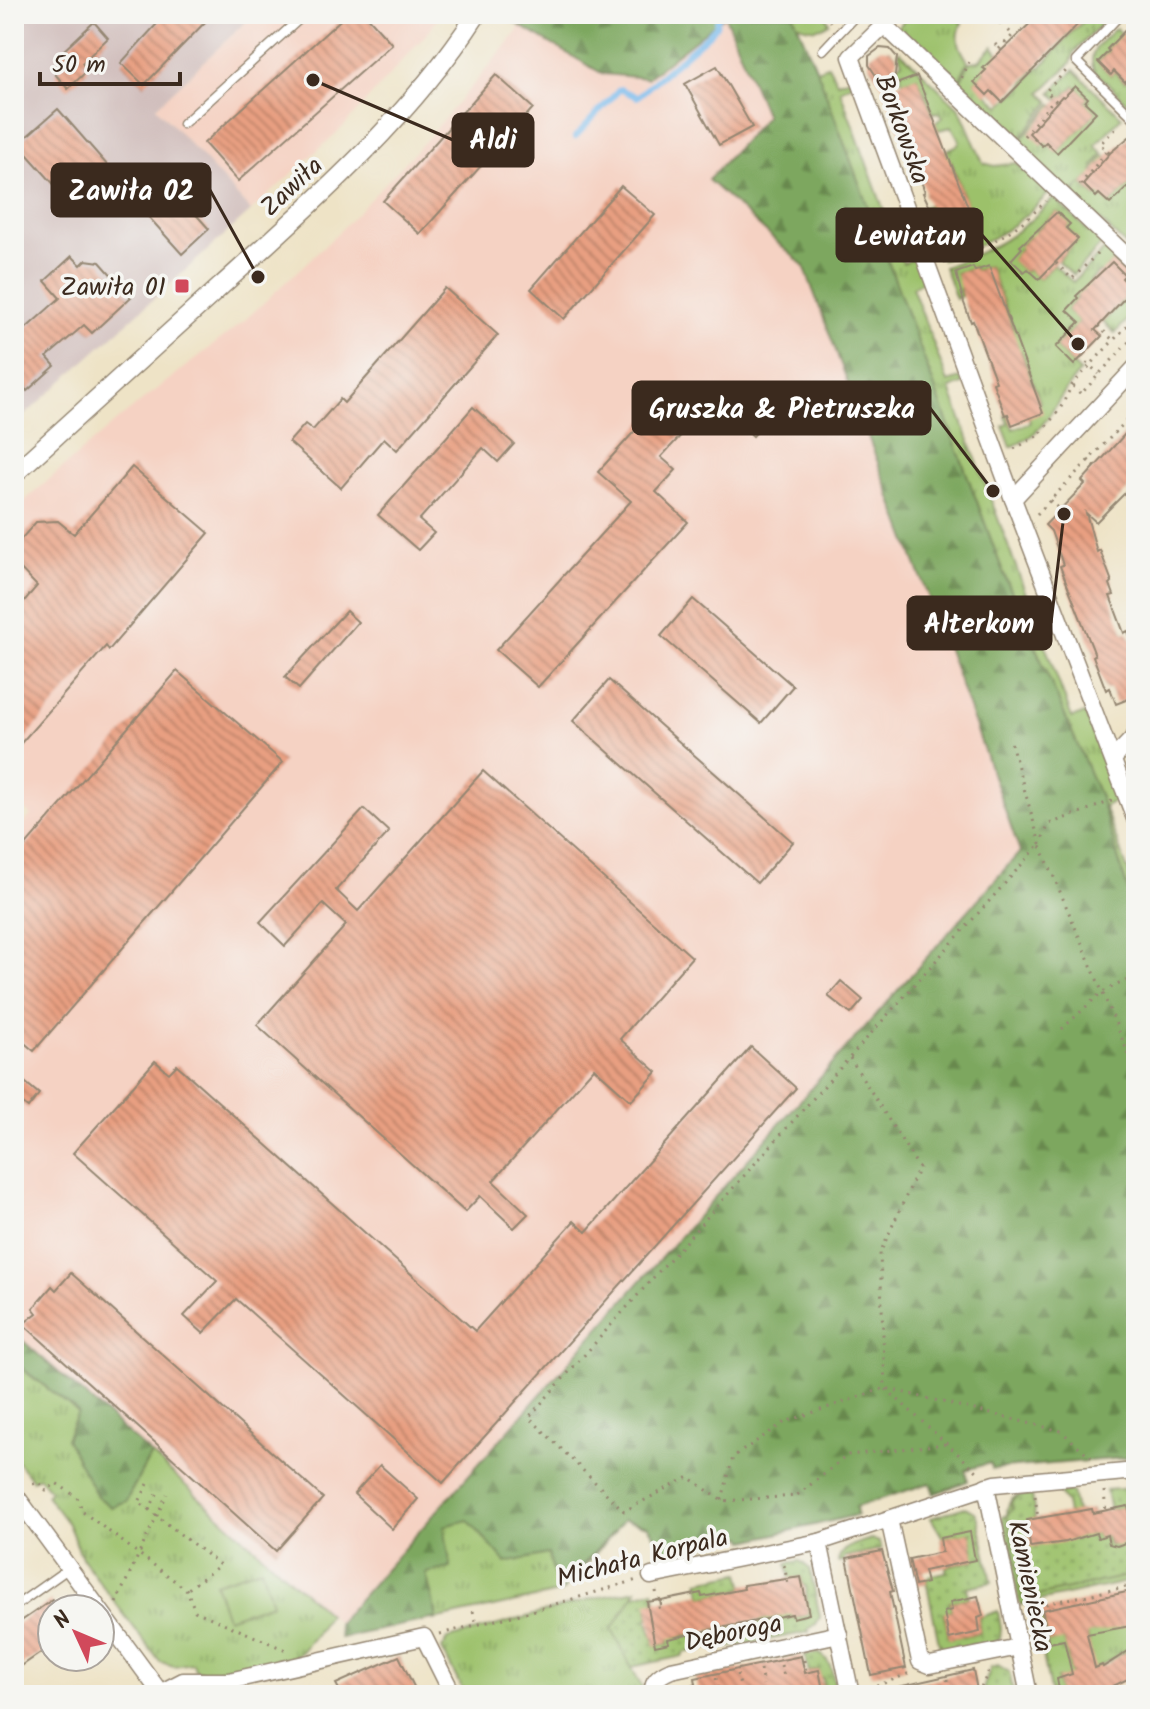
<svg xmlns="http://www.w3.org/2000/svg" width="1150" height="1709" viewBox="0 0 1150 1709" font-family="Kalam,sans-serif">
<defs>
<pattern id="grass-tufts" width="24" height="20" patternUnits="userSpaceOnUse" patternTransform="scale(2)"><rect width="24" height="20" fill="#9cc16b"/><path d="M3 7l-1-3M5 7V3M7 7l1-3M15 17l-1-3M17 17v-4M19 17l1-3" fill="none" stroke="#809d57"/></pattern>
<pattern id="forest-firs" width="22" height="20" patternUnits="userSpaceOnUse" patternTransform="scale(2)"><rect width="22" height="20" fill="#7da75f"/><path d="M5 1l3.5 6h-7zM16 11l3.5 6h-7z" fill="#68884e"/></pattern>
<pattern id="garden-dots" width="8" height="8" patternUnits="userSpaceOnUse" patternTransform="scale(2)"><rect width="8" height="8" fill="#9cc16b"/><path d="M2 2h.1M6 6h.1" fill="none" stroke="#809d57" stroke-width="1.8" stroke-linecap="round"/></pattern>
<pattern id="building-back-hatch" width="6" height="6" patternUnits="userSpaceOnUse" patternTransform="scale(2)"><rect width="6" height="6" fill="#e89f81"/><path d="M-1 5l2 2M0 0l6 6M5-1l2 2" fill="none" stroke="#bd8269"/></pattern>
</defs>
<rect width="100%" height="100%" fill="#f6f6f2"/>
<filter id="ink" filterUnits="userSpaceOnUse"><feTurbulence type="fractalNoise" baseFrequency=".0125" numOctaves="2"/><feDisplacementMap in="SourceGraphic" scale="16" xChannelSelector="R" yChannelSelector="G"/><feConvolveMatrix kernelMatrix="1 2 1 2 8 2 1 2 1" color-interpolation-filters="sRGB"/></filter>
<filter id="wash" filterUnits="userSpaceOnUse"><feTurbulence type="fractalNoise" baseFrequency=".006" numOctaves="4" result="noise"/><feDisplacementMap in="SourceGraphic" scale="32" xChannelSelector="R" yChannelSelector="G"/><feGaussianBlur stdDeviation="1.8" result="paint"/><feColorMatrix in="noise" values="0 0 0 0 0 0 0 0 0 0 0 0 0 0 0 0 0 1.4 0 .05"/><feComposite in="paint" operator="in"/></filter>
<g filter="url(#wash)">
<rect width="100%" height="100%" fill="#eee3c6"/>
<g fill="#f5d2c3">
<polygon points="254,14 440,14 430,30 344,126 251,211 156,107"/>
<polygon points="725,15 767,116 708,180 804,266 945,641 1020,852 338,1623 14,1333 14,835 31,815 14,800 14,510 119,419 244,321 336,235 428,138 516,34 520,25 603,74"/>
</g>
<polygon fill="#d1bfbd" points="14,14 254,14 156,107 251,211 14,425"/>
<g fill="url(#grass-tufts)" stroke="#6c7644" stroke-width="2">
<path d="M793,14H825L829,23C818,31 809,29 797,24Z"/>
<path d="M911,14H955L962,23C955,38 959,48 968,61L957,85L897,28Z"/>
<polygon points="1092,14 1111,14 1074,52 1071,63 1041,92 1050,102 1017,142 958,85 970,62 979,61 993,46 1000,55 984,68 986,70 975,82 1000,106 1024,85 1025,82 1037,68 1041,67 1074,30"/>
<path d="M1116,28L1123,36L1107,48L1109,51L1098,62L1111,75L1114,71L1125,82L1136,72V103L1132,108L1094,70C1086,51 1103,40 1116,28Z"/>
<path d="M900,51L960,109L983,163L995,166L1017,163L1049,193C1013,230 990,242 942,260L922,208L931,204L935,225L938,224L944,239L960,233L959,228L973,222L951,161L946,162L943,152L958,145L960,141L952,127L938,130L935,123L943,117L938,112L933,113L917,77L903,82L897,66L902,62L898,52Z"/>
<polygon points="828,65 837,82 850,78 852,84 840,90 903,263 916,258 925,281 912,287 948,382 961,378 963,384 950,389 1072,718 1085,713 1117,800 1104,806 1136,893 1136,918 1100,797 1003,572 817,70"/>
<polygon points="1074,70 1122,117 1095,145 1103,153 1093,167 1105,155 1108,158 1093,170 1094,173 1083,184 1096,197 1099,193 1110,204 1136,179 1136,230 1133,235 1136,233 1136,255 1127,246 1133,238 1126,245 1073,195 1081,184 1072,194 1018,143 1052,104 1055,107 1039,120 1042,145 1046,142 1057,153 1095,113 1085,102 1088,98 1075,86 1064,97 1061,96 1058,99 1051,92"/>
<path d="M1054,198L1102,244L1073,275L1058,261L1077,239L1066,228L1069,224L1057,212L1035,231L1037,233L1032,239L1029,237L1021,245L1022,248L1012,260L1024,272L1028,269L1039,279L1054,265L1073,282L1106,248L1136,276V311L1115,333L1103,322L1133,289L1122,278L1125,274L1113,262L1101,274L1099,272L1090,281L1092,284L1076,296L1078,298L1067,310L1080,322L1056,347L1080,372C1053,400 1051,431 1011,447L1003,426L1008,424L1005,415L1008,414L1013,429L1030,423L1029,418L1040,402L1021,351L1017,352L1008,330L1013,328L989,266L975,271L973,267L956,273L962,288L959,290L961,296L956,299L944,267C995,248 1015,238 1054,198Z"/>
<polygon points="14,1363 78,1412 126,1501 151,1454 328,1614 319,1630 299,1654 284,1660 218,1676 195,1670 193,1663 174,1666 160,1662 83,1560 68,1524 46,1495 50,1491 39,1477 32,1480 14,1457"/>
<polygon points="523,1420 615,1531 562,1592 434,1620 401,1556"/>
<path d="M1019,1496L1011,1502L1023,1599L1136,1574V1580L1020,1605L1002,1517L1007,1515C1007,1506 1009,1498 1019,1496Z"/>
<polygon points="637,1590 612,1629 646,1695 465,1695 442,1649 448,1639 591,1599"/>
<polygon points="1041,1608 1049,1643 1064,1638 1072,1677 1057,1679 1060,1695 1051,1695 1034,1610"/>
<polygon points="1136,1623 1136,1645 1093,1670 1087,1633"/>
</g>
<g fill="url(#forest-firs)" stroke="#5c683e" stroke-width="2">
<polygon points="509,14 793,14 819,75 1003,572 1100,797 1136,918 1136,1457 992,1469 990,1463 965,1470 968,1481 934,1494 930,1483 856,1507 857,1515 746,1541 744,1537 667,1554 648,1526 624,1520 559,1591 548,1554 506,1563 468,1520 444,1526 451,1568 426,1573 437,1618 340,1638 338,1623 1020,852 945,641 804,266 708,180 766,116 725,16 647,78 603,74 507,18"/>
<polygon points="14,1333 151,1454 126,1501 111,1507 97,1496 66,1439 78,1412 14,1362"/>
</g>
<g fill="url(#garden-dots)" stroke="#6c7644" stroke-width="2">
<polygon points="1136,1488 1136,1574 1023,1599 1007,1516 1013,1508 1011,1502 1019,1496 1032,1495 1035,1519 1027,1521 1030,1546 1068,1514 1066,1503 1059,1493 1072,1492 1081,1536 1096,1533 1098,1538 1106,1535 1109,1545 1112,1545 1131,1517 1128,1506 1110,1510 1106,1490"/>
<polygon points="965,1507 975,1512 978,1518 992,1582 967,1587 969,1598 950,1602 952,1610 944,1613 949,1638 980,1633 978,1618 998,1611 1001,1629 1000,1639 993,1643 946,1653 940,1648 926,1580 931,1575 946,1572 946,1567 975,1560 970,1533 943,1538 931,1518"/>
<path d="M871,1539L879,1542L881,1549L844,1557V1561L838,1562C840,1546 857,1544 871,1539Z"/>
<polygon points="800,1561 810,1569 820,1617 816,1624 808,1629 809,1632 714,1650 713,1647 683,1653 683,1656 631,1667 612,1629 634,1595 654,1590 657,1607 648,1609 650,1618 647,1619 656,1646 669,1643 668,1635 680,1637 700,1633 701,1636 710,1634 710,1631 750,1622 752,1625 760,1623 760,1620 780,1616 791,1610 793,1618 808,1615 806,1586 803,1586 801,1577 790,1579 787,1563"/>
<polygon points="740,1573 744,1589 702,1597 699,1581"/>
<path d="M818,1653C833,1659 833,1680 837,1695H824L823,1678H820L818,1670L809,1672L805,1655Z"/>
<polygon points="998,1665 1009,1672 1014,1695 1003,1695 1002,1693 994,1695 983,1689 991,1667"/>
</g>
<polygon fill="#9cc16b" stroke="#6c7644" stroke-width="2" points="261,1568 272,1603 227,1618 215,1583"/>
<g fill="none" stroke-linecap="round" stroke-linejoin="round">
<polyline stroke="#77b9ec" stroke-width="6" points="575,137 620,89 637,97 708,35 716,26 719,14"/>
</g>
<g id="blocks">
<g fill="url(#building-back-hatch)">
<polygon points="166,14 213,14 144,85 121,63"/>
<polygon points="347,14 365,14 392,44 238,181 204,143"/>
<polygon points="1040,14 1088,14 1002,102 991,91 987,95 974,82 986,70 983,68"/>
<polygon points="1136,19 1136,71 1125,82 1114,71 1111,75 1098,62 1109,51 1107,49"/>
<polygon points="94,22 108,38 82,63 88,70 68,89 55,74 69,61 61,53"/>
<polygon points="880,48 890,49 897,57 894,85 917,76 970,212 973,222 959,228 961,232 944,239 926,199 923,193 925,192 903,131 900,132 882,85 869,65 869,56"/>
<polygon points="717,66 752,127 719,145 685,84"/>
<polygon points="496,75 533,108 420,234 383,201"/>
<polygon points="1075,86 1088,98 1085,102 1096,112 1057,153 1046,142 1042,146 1029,133 1062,96 1064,97"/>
<polygon points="58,109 115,174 76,209 18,144"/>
<polygon points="1129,137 1136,144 1136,179 1110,204 1099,194 1096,197 1083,184 1110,153"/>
<polygon points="621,186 655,215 564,319 531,289"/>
<polygon points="174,190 209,229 182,254 146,214"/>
<polygon points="1057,212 1070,224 1066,228 1078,239 1039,279 1028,269 1024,272 1011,260 1022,248 1020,246"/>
<polygon points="72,256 81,265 86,260 100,262 131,297 92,333 84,325 47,357 55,366 27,391 14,376 14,320 23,331 60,298 45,281"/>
<polygon points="1112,262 1125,275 1122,278 1133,289 1095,330 1102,336 1074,365 1056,347 1080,322 1067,310 1078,298 1076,296"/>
<polygon points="989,266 1043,413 1012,425 1008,414 1005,415 993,383 996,382 973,321 971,322 964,303 956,273 973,267 975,271"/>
<polygon points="445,288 498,335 397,450 384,438 341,488 289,442 305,424 313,430 340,399 344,403"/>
<polygon points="768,393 781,405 753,436 740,425"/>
<polygon points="657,406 685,431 661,457 676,470 656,492 688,522 538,687 496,650 631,501 598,472"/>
<polygon points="473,407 514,444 498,462 483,448 419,520 434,533 418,550 378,515"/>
<polygon points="1136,422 1136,482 1096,522 1086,513 1097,552 1100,550 1112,582 1110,584 1114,595 1110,596 1124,633 1128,631 1132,642 1136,641 1136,696 1116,704 1110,688 1106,690 1093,656 1095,655 1060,566 1063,565 1051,531 1045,525 1085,484 1082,481"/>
<polygon points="132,467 209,533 109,650 106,646 14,751 14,613 37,586 16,564 14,547 36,522 58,521 74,534"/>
<polygon points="693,599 793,686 761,723 661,636"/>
<polygon points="346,611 358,622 299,689 285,677"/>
<polygon points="177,671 283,762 34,1051 14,1034 14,859"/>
<polygon points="609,680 793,842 757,883 573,721"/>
<polygon points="483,771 692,957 620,1039 657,1072 631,1101 594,1068 493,1181 528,1214 514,1228 480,1196 465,1212 257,1025 346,925 323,904 285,946 260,922 364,809 389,832 336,890 358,911"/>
<polygon points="841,981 863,1000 851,1014 828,996"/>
<polygon points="751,1047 796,1088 443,1483 236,1299 203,1333 184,1316 217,1281 73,1153 155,1061 169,1073 177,1065 475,1331 574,1221 586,1232"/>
<polygon points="14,1073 39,1094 28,1108 14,1097"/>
<polygon points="71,1273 323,1498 276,1551 23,1324 37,1313 33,1308 52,1286 56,1290"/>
<polygon points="380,1465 418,1499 392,1529 354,1494"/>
<polygon points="1128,1506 1136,1539 1117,1546 1109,1544 1107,1535 1098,1538 1096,1533 1066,1542 1030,1547 1027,1520 1092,1509 1093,1513"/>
<polygon points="970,1532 975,1560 924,1571 927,1583 915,1586 909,1559 942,1552 940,1538"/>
<polygon points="882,1551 893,1591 890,1592 906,1668 871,1675 847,1558"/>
<polygon points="801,1577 809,1614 793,1618 792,1614 700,1632 668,1639 669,1643 655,1646 647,1602 660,1600 661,1606 661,1601 701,1593 702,1597 744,1589 743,1585"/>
<polygon points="1136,1590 1136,1625 1087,1634 1095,1668 1102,1665 1103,1667 1136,1646 1136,1675 1095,1695 1060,1695 1057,1679 1072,1674 1064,1640 1049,1643 1042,1610"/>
<polygon points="978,1596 983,1616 978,1618 980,1632 949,1639 944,1612 952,1610 950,1602"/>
<polygon points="52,1600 52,1645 14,1671 14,1626"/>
<polygon points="399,1656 418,1695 342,1695 336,1684"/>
<polygon points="801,1656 805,1673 819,1670 824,1695 698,1695 695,1678"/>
<polygon points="973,1670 978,1695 890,1695 889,1689"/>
</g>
</g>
</g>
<g filter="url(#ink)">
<use href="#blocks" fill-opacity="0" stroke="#948672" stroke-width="2"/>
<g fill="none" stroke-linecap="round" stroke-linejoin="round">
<defs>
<g id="service">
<polyline points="1121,14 1076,61 1136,120"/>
<polyline points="1000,19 1006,14"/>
<polyline points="823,50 857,14"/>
<polyline points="183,124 305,14"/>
<polyline points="14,1607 69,1568"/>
</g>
<g id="minor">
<polyline points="1136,265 884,25 851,57 1013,499 1136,821"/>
<polyline points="1013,499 1136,367"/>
<polyline points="1113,759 1136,735"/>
<polyline points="986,1486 1029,1695"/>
<polyline points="14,1493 162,1695"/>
<polyline points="889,1519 920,1661 930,1665 1019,1647"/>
<polyline points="819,1542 851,1695"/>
<polyline points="651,1576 819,1542 995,1484 1136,1471"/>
<polyline points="156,1695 183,1681 229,1681 424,1637 453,1695"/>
<path d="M654,1695C650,1682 659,1675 671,1670L839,1634"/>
</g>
<path id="tertiary" d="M14,474C83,412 151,349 220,287C313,203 409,119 477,14"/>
</defs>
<use href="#service" stroke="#948672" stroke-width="11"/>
<use href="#minor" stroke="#948672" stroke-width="19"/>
<use href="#tertiary" stroke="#948672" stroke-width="21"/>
<g stroke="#948672" stroke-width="3" stroke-dasharray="2 6" stroke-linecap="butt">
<polyline points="826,14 830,22"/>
<polyline points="958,14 963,21"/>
<polyline points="1035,14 1038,16"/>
<polyline points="995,44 1001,50"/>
<polyline points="999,49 1013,35 1008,30"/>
<polyline points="962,78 969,62"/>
<polyline points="1056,101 1046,91 1068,69"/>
<polyline points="1024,136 1054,99"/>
<polyline points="1109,153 1100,144 1119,125"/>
<polyline points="1080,185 1107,151"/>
<path d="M944,263C984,248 1016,232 1046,201"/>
<polyline points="1056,263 1072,279 1099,252"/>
<polyline points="1098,326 1113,340"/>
<polyline points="1081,357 1099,374"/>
<polyline points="1073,386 1081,394 1136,334"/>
<polyline points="1115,432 1121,438"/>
<polyline points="1014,449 1039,435 1060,409 1072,385 1136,316"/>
<polyline points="1088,460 1096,467"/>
<polyline points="1050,500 1060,510"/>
<polyline points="1037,514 1129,418 1136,414"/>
<polyline points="1011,743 1040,844 1049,824 1112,801"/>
<polyline points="1062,1029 1102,992 1136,976"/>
<polyline points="850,1058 919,1168 880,1253 885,1388 978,1472"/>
<polyline points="945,1444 848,1455 796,1496 722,1501 689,1477 624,1511 529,1417 1040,844 1136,1072"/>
<polyline points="33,1484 39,1482 46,1491 56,1483 77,1497 83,1512 187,1590 195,1611 286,1650"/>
<polyline points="148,1484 139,1502 220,1565 188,1589"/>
<polyline points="1104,1491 1106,1513"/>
<polyline points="1035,1496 1038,1519"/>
<polyline points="722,1500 733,1457 785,1422 885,1388 1061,1431 1093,1459"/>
<polyline points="149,1510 159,1490"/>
<polyline points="784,1565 788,1585"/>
<polyline points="656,1591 660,1611"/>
<polyline points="116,1603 167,1494"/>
<polyline points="1030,1607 1136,1585"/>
<polyline points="473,1611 476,1625"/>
<polyline points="440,1634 532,1611 637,1580"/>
<polyline points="804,1660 807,1676"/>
<polyline points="781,1665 785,1680"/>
<polyline points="760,1669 763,1685"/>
<polyline points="737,1674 741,1689"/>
<polyline points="1133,1677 1136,1682"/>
<polyline points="716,1678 719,1694"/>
<polyline points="947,1679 950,1695"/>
<polyline points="694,1683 696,1695"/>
<polyline points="869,1689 910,1673"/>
<polyline points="978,1695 988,1672"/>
</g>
<use href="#service" stroke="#fff" stroke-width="8"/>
<use href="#minor" stroke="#fff" stroke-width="16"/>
<use href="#tertiary" stroke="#fff" stroke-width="18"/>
</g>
</g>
<rect fill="#d1495b" stroke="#f6f6f2" stroke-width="3" x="174" y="278" width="16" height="16" rx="4"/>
<g text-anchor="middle" stroke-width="7" stroke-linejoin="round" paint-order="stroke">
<g font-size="26" fill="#3b2a1e" stroke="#f6f6f2">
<text transform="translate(903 129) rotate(70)" y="9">Borkowska</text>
<text transform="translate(291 186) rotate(-43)" y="9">Zawiła</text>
<text transform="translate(642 1557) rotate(-14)" y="9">Michała Korpala</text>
<text transform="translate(1031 1586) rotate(78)" y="9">Kamieniecka</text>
<text transform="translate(733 1632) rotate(-12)" y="9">Dęboroga</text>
</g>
<g font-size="26" fill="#3b2a1e" stroke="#f6f6f2" text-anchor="end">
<text x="166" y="295">Zawiła 01</text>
</g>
</g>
<path fill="none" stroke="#3b2a1e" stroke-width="3" d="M313 80L453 140M258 277L210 190M1078 344L982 235M993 491L930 408M1064 514L1051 623"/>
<g fill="#3b2a1e" stroke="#f6f6f2" stroke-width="3">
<circle cx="313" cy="80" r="8"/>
<circle cx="258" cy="277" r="8"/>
<circle cx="1078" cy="344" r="8"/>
<circle cx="993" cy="491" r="8"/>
<circle cx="1064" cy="514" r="8"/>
</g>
<g fill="#3b2a1e" stroke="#3b2a1e" stroke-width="3">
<rect x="453" y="114" width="80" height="52" rx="8"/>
<rect x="52" y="164" width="158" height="52" rx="8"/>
<rect x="837" y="209" width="145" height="52" rx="8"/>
<rect x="633" y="382" width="297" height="52" rx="8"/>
<rect x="908" y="597" width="143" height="52" rx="8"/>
</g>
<g font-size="28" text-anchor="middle" font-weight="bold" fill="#fff">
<text x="493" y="149">Aldi</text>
<text x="131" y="200">Zawiła 02</text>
<text x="910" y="245">Lewiatan</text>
<text x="782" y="418">Gruszka &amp; Pietruszka</text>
<text x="979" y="633">Alterkom</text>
</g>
<rect width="1150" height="1709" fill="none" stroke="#f6f6f2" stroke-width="48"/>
<g transform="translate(76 1633) rotate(314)"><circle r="38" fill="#f6f6f2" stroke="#aba49d" stroke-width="2"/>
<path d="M0-6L14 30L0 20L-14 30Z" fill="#d1495b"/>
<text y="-12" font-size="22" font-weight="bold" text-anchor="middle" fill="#3b2a1e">N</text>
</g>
<path d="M40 72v12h140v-12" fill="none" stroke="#3b2a1e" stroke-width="4"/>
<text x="52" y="72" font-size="24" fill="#3b2a1e" stroke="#f6f6f2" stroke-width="6" paint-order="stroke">50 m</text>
</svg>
